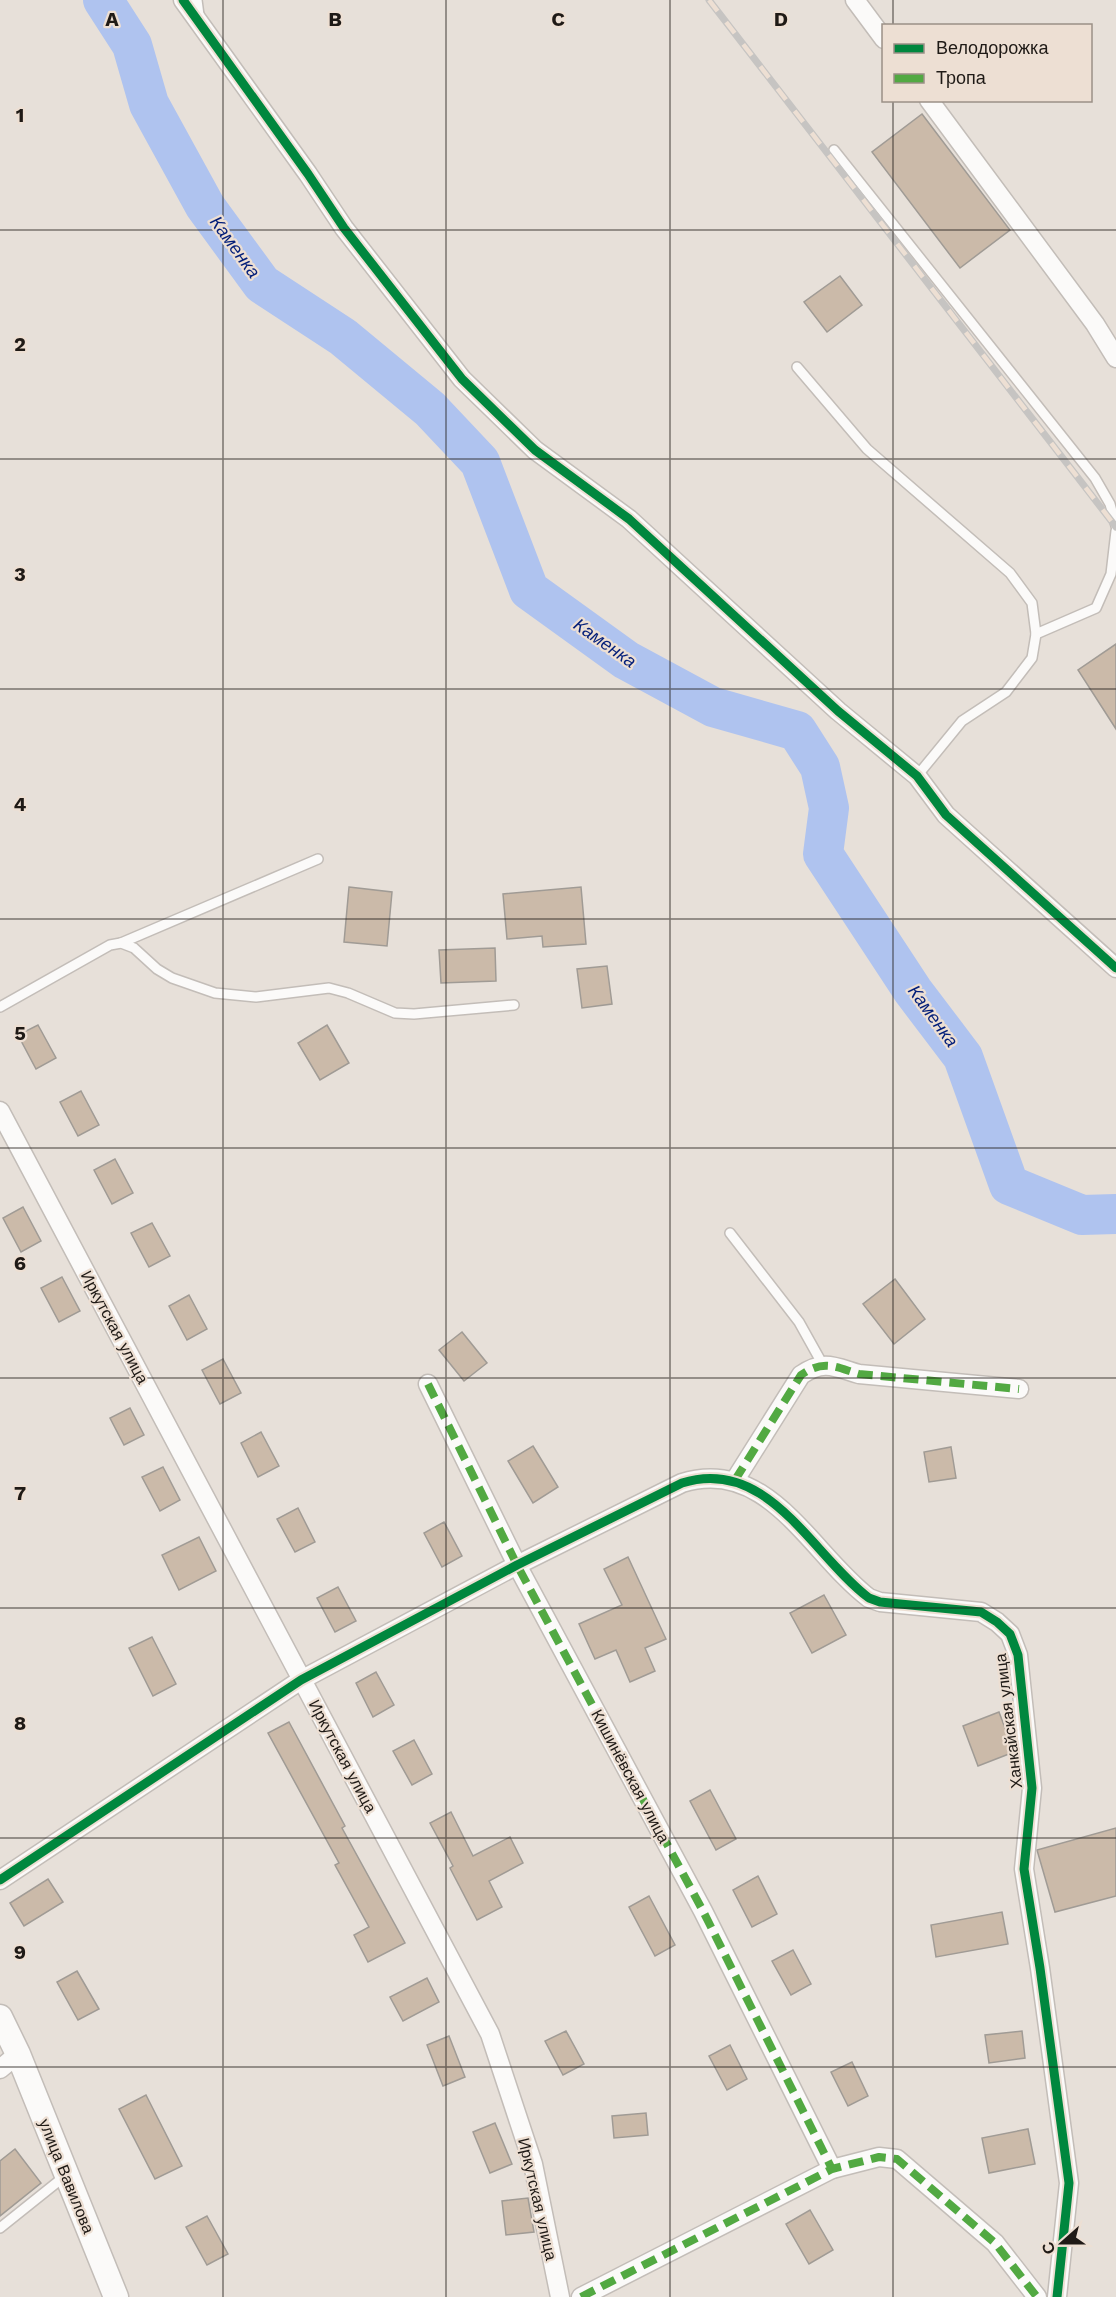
<svg xmlns="http://www.w3.org/2000/svg" width="1116" height="2297" viewBox="0 0 1116 2297" font-family="'Work Sans',sans-serif">
<rect width="100%" height="100%" fill="#e7e0d9"/>
<g fill="none" stroke-linecap="round" stroke-linejoin="round">
<polyline stroke="#afc3ef" stroke-width="40" points="103,0 132,45 149,104 205,206 262,284 343,337 430,409 480,462 529,590 626,660 713,707 797,731 820,767 829,808 823,854 913,991 963,1057 1009,1185 1082,1215 1116,1214"/>
</g>
<g fill="#cbbaa9" stroke="#a09b95" stroke-width="1.5">
<polygon points="922,114 1010,230 960,268 872,152"/>
<polygon points="840,276 862,305 827,332 804,302"/>
<polygon points="1116,644 1116,729 1078,670"/>
<polygon points="349,887 392,892 387,946 344,942"/>
<polygon points="581,887 586,944 543,947 542,936 507,939 503,894"/>
<polygon points="495,948 496,981 441,983 439,950"/>
<polygon points="607,966 612,1004 582,1008 577,969"/>
<polygon points="38,1025 56,1058 36,1069 18,1035"/>
<polygon points="327,1025 349,1063 320,1080 298,1043"/>
<polygon points="81,1091 99,1125 78,1136 60,1102"/>
<polygon points="115,1159 133,1193 112,1204 94,1170"/>
<polygon points="23,1207 41,1241 21,1252 3,1218"/>
<polygon points="152,1223 170,1256 149,1267 131,1233"/>
<polygon points="62,1277 80,1311 59,1322 41,1288"/>
<polygon points="895,1279 925,1319 894,1344 863,1304"/>
<polygon points="189,1295 207,1329 187,1340 169,1306"/>
<polygon points="462,1332 487,1363 464,1381 439,1350"/>
<polygon points="223,1359 241,1393 220,1404 202,1370"/>
<polygon points="130,1408 144,1435 124,1445 110,1418"/>
<polygon points="261,1432 279,1466 258,1477 241,1443"/>
<polygon points="533,1446 558,1487 533,1503 508,1461"/>
<polygon points="951,1447 956,1478 929,1482 924,1452"/>
<polygon points="163,1467 180,1500 160,1511 142,1477"/>
<polygon points="298,1508 315,1542 295,1552 277,1519"/>
<polygon points="444,1522 462,1556 442,1567 424,1533"/>
<polygon points="199,1537 216,1571 179,1590 162,1555"/>
<polygon points="628,1557 666,1639 645,1648 655,1671 630,1682 616,1650 595,1659 579,1624 622,1605 604,1569"/>
<polygon points="338,1587 356,1621 335,1632 317,1598"/>
<polygon points="824,1595 846,1635 812,1653 790,1613"/>
<polygon points="152,1637 176,1684 153,1696 129,1648"/>
<polygon points="376,1672 394,1705 373,1717 356,1683"/>
<polygon points="999,1712 1014,1752 978,1766 963,1726"/>
<polygon points="289,1722 345,1826 342,1828 405,1943 368,1962 354,1935 369,1927 335,1865 339,1863 268,1733"/>
<polygon points="414,1740 432,1774 412,1785 393,1751"/>
<polygon points="710,1790 736,1839 716,1850 690,1801"/>
<polygon points="451,1812 473,1856 510,1837 523,1863 489,1881 502,1907 477,1920 450,1868 453,1866 430,1823"/>
<polygon points="1116,1828 1116,1896 1055,1912 1037,1850"/>
<polygon points="758,1876 777,1914 752,1927 733,1890"/>
<polygon points="48,1879 63,1902 24,1926 10,1903"/>
<polygon points="649,1896 675,1945 655,1956 629,1907"/>
<polygon points="1002,1912 1008,1944 936,1957 931,1925"/>
<polygon points="793,1950 811,1984 791,1995 772,1961"/>
<polygon points="77,1971 99,2009 78,2020 57,1982"/>
<polygon points="427,1978 439,2002 403,2021 390,1997"/>
<polygon points="566,2031 584,2064 563,2075 545,2041"/>
<polygon points="1022,2031 1025,2058 989,2063 985,2035"/>
<polygon points="449,2036 465,2077 443,2086 427,2045"/>
<polygon points="730,2045 747,2079 727,2090 709,2056"/>
<polygon points="852,2062 868,2096 848,2106 831,2072"/>
<polygon points="146,2095 182,2166 155,2179 119,2109"/>
<polygon points="646,2113 648,2135 614,2138 612,2116"/>
<polygon points="495,2123 512,2164 490,2173 473,2132"/>
<polygon points="1028,2129 1035,2164 989,2173 982,2138"/>
<polygon points="15,2149 41,2183 0,2216 0,2161"/>
<polygon points="528,2198 534,2232 506,2235 502,2201"/>
<polygon points="810,2210 833,2250 809,2264 786,2224"/>
<polygon points="207,2216 228,2254 207,2265 186,2227"/>
</g>
<g fill="none" stroke-linecap="round" stroke-linejoin="round">
<defs>
<g id="lane">
<polyline points="197,0 199,15"/>
<polyline points="834,150 1095,478 1110,504 1116,526"/>
<polyline points="797,367 867,449 1010,573 1032,603 1036,634 1032,658 1006,692 962,721 917,776"/>
<polyline points="1036,634 1096,608 1111,574 1116,531"/>
<polyline points="121,943 318,859"/>
<polyline points="0,1007 110,945 121,943 134,948 157,969 172,978 215,993 256,997 329,988 348,993 395,1013 414,1014 514,1005"/>
<polyline points="730,1233 799,1322 823,1365"/>
<polyline points="0,2228 65,2176"/>
</g>
<g id="street">
<polyline points="183,0 308,174 344,228 462,379 535,450 629,519 838,711 917,776 946,815 1116,968"/>
<polyline points="855,0 884,39"/>
<polyline points="929,100 1095,324 1116,358"/>
<polyline points="0,1111 490,2034 533,2164 560,2297"/>
<polyline points="428,1384 517,1565 703,1911 832,2169"/>
<path d="M735,1480L801,1375C824,1359 835,1367 859,1374L1019,1389"/>
<path d="M0,1880L301,1680L517,1565L682,1483C768,1456 811,1554 869,1598L880,1602L981,1612L997,1622L1010,1634L1018,1655L1032,1788L1024,1869L1040,1968L1069,2183L1057,2297"/>
<polyline points="0,2069 18,2054"/>
<polyline points="581,2297 832,2169 879,2157 897,2159 995,2243 1037,2297"/>
</g>
<polyline id="secondary" points="0,2017 18,2054 116,2297"/>
</defs>
<use href="#lane" stroke="#c3bdb8" stroke-width="12"/>
<use href="#street" stroke="#c3bdb8" stroke-width="21"/>
<use href="#secondary" stroke="#c3bdb8" stroke-width="27"/>
<use href="#lane" stroke="#fbfaf9" stroke-width="9"/>
<use href="#street" stroke="#fbfaf9" stroke-width="18"/>
<use href="#secondary" stroke="#fbfaf9" stroke-width="24"/>
<defs>
<polyline id="rail" points="709,0 1116,527"/>
</defs>
<use href="#rail" stroke="#c6c4c2" stroke-width="7"/>
<use href="#rail" stroke="#eddfd3" stroke-width="4.5" stroke-dasharray="14" stroke-linecap="butt"/>
<g stroke="#52a942" stroke-width="8" stroke-dasharray="15 8" stroke-linecap="butt">
<polyline points="428,1384 517,1565 703,1911 832,2169"/>
<path d="M735,1480L801,1375C824,1359 835,1367 859,1374L1019,1389"/>
<polyline points="581,2297 832,2169 879,2157 897,2159 995,2243 1037,2297"/>
</g>
<defs>
<g id="cycleway">
<polyline points="183,0 308,174 344,228 462,379 535,450 629,519 838,711 917,776 946,815 1116,968"/>
<path d="M0,1880L301,1680L517,1565L682,1483C768,1456 811,1554 869,1598L880,1602L981,1612L997,1622L1010,1634L1018,1655L1032,1788L1024,1869L1040,1968L1069,2183L1057,2297"/>
</g>
</defs>
<use href="#cycleway" stroke="#eddfd3" stroke-width="13"/>
<use href="#cycleway" stroke="#00873e" stroke-width="9"/>
</g>
<path fill="none" stroke="#1f1a16" stroke-width="1.5" stroke-opacity="0.55" d="M223,0V2297M446,0V2297M670,0V2297M893,0V26M893,100V2297M0,230H1116M0,459H1116M0,689H1116M0,919H1116M0,1148H1116M0,1378H1116M0,1608H1116M0,1838H1116M0,2067H1116"/>
<g text-anchor="middle" stroke-width="4.5" stroke-linejoin="round" paint-order="stroke">
<g font-size="16" fill="#1f1a16" stroke="#eddfd3">
<text transform="translate(115 1327) rotate(62)" y="6">Иркутская улица</text>
<text transform="translate(1008 1721) rotate(-97)" y="6">Ханкайская улица</text>
<text transform="translate(343 1756) rotate(62)" y="6">Иркутская улица</text>
<text transform="translate(631 1776) rotate(62)" y="6">Кишинёвская улица</text>
<text transform="translate(67 2176) rotate(68)" y="6">улица Вавилова</text>
<text transform="translate(538 2199) rotate(77)" y="6">Иркутская улица</text>
</g>
<g font-size="18" font-style="italic" fill="#031e79" stroke="#eddfd3">
<text transform="translate(235 247) rotate(54)" y="6">Каменка</text>
<text transform="translate(605 643) rotate(35)" y="6">Каменка</text>
<text transform="translate(933 1016) rotate(54)" y="6">Каменка</text>
</g>
</g>
<g font-size="20" text-anchor="middle" font-weight="bold" fill="#1f1a16" stroke="#eddfd3" stroke-width="4.5" stroke-linejoin="round" paint-order="stroke">
<text x="112" y="26">A</text>
<text x="335" y="26">B</text>
<text x="558" y="26">C</text>
<text x="781" y="26">D</text>
<text x="20" y="122">1</text>
<text x="20" y="351">2</text>
<text x="20" y="581">3</text>
<text x="20" y="811">4</text>
<text x="20" y="1040">5</text>
<text x="20" y="1270">6</text>
<text x="20" y="1500">7</text>
<text x="20" y="1730">8</text>
<text x="20" y="1959">9</text>
</g>
<rect x="882" y="24" width="210" height="78" fill="#eddfd3" stroke="#9b9087" stroke-width="1.5"/>
<rect x="894" y="44" width="30" height="9" fill="#00873e" stroke="#9b9087" stroke-width="1.5"/>
<text x="936" y="54" font-size="18" fill="#1f1a16">Велодорожка</text>
<rect x="894" y="74" width="30" height="9" fill="#52a942" stroke="#9b9087" stroke-width="1.5"/>
<text x="936" y="84" font-size="18" fill="#1f1a16">Тропа</text>
<g transform="translate(1062 2243) rotate(249)" stroke="#eddfd3" stroke-width="4.5" paint-order="stroke">
<path d="M0-4.5L10 22L0 15L-10 22Z" fill="#1f1a16"/>
<text y="-9" font-size="16" font-weight="bold" text-anchor="middle" fill="#1f1a16">С</text>
</g>
</svg>
